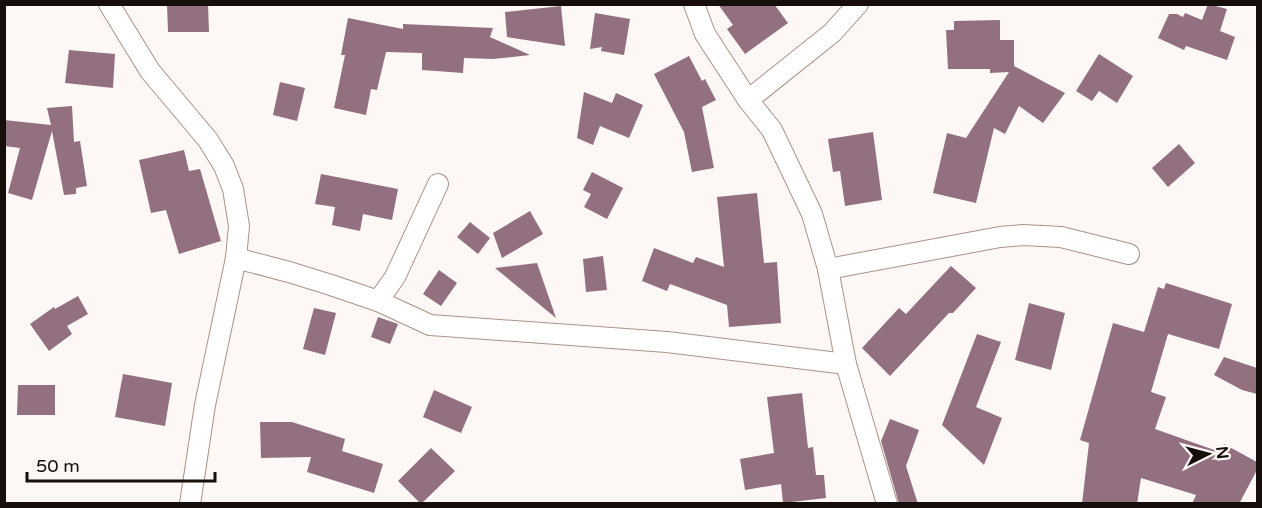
<svg xmlns="http://www.w3.org/2000/svg" width="1262" height="508" viewBox="0 0 1262 508" font-family="'Varela Round',sans-serif">
<rect width="100%" height="100%" fill="#fdf8f6"/>
<g fill="#937080">
<polygon points="167,4 208,4 209,32 168,32"/>
<polygon points="718,4 774,4 788,23 745,54 727,29 733,25"/>
<polygon points="1208,4 1227,9 1220,31 1235,37 1227,60 1186,46 1184,50 1158,38 1169,14 1177,14 1183,17 1185,13 1202,20"/>
<polygon points="561,6 565,46 507,37 505,12"/>
<polygon points="595,13 630,19 624,55 601,51 602,47 590,49"/>
<polygon points="348,18 403,29 403,24 493,28 490,37 530,55 493,59 464,58 463,73 422,70 422,53 386,52 377,90 371,89 366,115 334,108 345,55 341,55"/>
<polygon points="1000,20 1000,40 1014,40 1014,66 1065,93 1043,123 1019,106 1005,134 994,128 976,203 933,193 947,133 966,138 1009,72 990,73 990,69 948,69 946,30 954,30 954,21"/>
<polygon points="69,50 115,54 113,88 65,83"/>
<polygon points="1099,54 1133,76 1117,103 1099,91 1092,101 1076,91"/>
<polygon points="689,56 702,81 705,79 716,100 702,107 714,168 692,172 684,132 654,74"/>
<polygon points="280,82 305,88 297,121 273,115"/>
<polygon points="584,92 612,103 616,93 643,105 629,138 600,126 593,145 577,138"/>
<polygon points="72,106 74,142 80,141 87,186 76,188 76,194 64,195 52,131 32,200 8,193 20,148 4,146 4,120 51,125 47,108"/>
<polygon points="873,132 882,200 845,206 840,171 833,172 828,139"/>
<polygon points="1179,144 1195,163 1168,187 1152,168"/>
<polygon points="184,150 189,171 200,169 221,241 179,254 166,210 151,213 139,160"/>
<polygon points="592,172 623,188 607,219 584,207 591,194 583,190"/>
<polygon points="321,174 398,189 392,220 363,214 360,231 332,225 335,207 315,204"/>
<polygon points="757,193 764,263 777,262 781,323 729,327 727,305 670,284 667,291 642,281 654,248 693,263 696,257 724,267 717,197"/>
<polygon points="530,211 543,234 502,258 493,233"/>
<polygon points="470,222 490,238 478,254 457,237"/>
<polygon points="603,256 607,290 586,292 583,259"/>
<polygon points="537,263 556,318 495,268"/>
<polygon points="951,266 976,288 953,313 949,313 890,376 862,348 899,308 906,314"/>
<polygon points="439,270 457,283 441,306 423,294"/>
<polygon points="1166,283 1232,304 1219,349 1168,334 1151,392 1166,397 1155,429 1220,452 1224,444 1257,462 1257,470 1239,504 1192,504 1196,495 1141,478 1137,504 1082,504 1089,443 1080,440 1113,323 1144,332 1158,287 1164,289"/>
<polygon points="78,296 88,314 67,326 72,334 49,351 30,324 54,307 55,309"/>
<polygon points="1029,303 1065,313 1051,370 1015,360"/>
<polygon points="314,308 336,313 325,355 303,349"/>
<polygon points="378,317 398,324 390,344 371,337"/>
<polygon points="977,334 1001,342 976,407 1002,418 984,465 942,425"/>
<polygon points="1224,357 1257,368 1257,394 1242,390 1214,375"/>
<polygon points="123,374 172,383 165,426 115,417"/>
<polygon points="18,385 55,385 55,415 17,415"/>
<polygon points="434,390 472,407 461,433 423,417"/>
<polygon points="802,393 808,448 813,447 816,475 824,475 826,498 783,503 781,484 745,490 740,459 774,453 767,397"/>
<polygon points="890,419 919,430 906,466 918,504 899,504 881,441"/>
<polygon points="260,422 292,422 345,439 342,451 383,464 374,493 307,472 311,457 261,458"/>
<polygon points="431,448 455,471 421,504 398,481"/>
</g>
<g fill="none" stroke-linecap="round" stroke-linejoin="round">
<defs>
<g id="minor">
<polyline points="109,4 150,71 208,140 224,166 233,189 239,226 236,258 205,405 190,504"/>
<polyline points="694,4 705,34 748,100 772,130 812,214 828,269 846,364 887,504"/>
<polyline points="748,100 832,33 858,4"/>
<polyline points="236,258 289,272 331,285 378,301 430,325 667,342 846,364"/>
<polyline points="828,269 1000,237 1023,235 1061,237 1129,254"/>
<polyline points="378,301 395,277 438,184"/>
</g>
</defs>
<use href="#minor" stroke="#a89389" stroke-width="22"/>
<use href="#minor" stroke="#fff" stroke-width="20"/>
</g>
<rect width="1262" height="508" fill="none" stroke="#150e0a" stroke-width="12"/>
<g transform="translate(1208 454) rotate(84)" stroke="#fdf8f6" stroke-width="4.5" paint-order="stroke">
<path d="M0-4.5L10 22L0 15L-10 22Z" fill="#150e0a"/>
<text y="-9" font-size="16" font-weight="bold" text-anchor="middle" fill="#150e0a">N</text>
</g>
<path d="M27 472v9h188v-9" fill="none" stroke="#150e0a" stroke-width="3"/>
<text x="36" y="472" font-size="18" fill="#150e0a" stroke="#fdf8f6" stroke-width="4.5" paint-order="stroke">50 m</text>
</svg>
